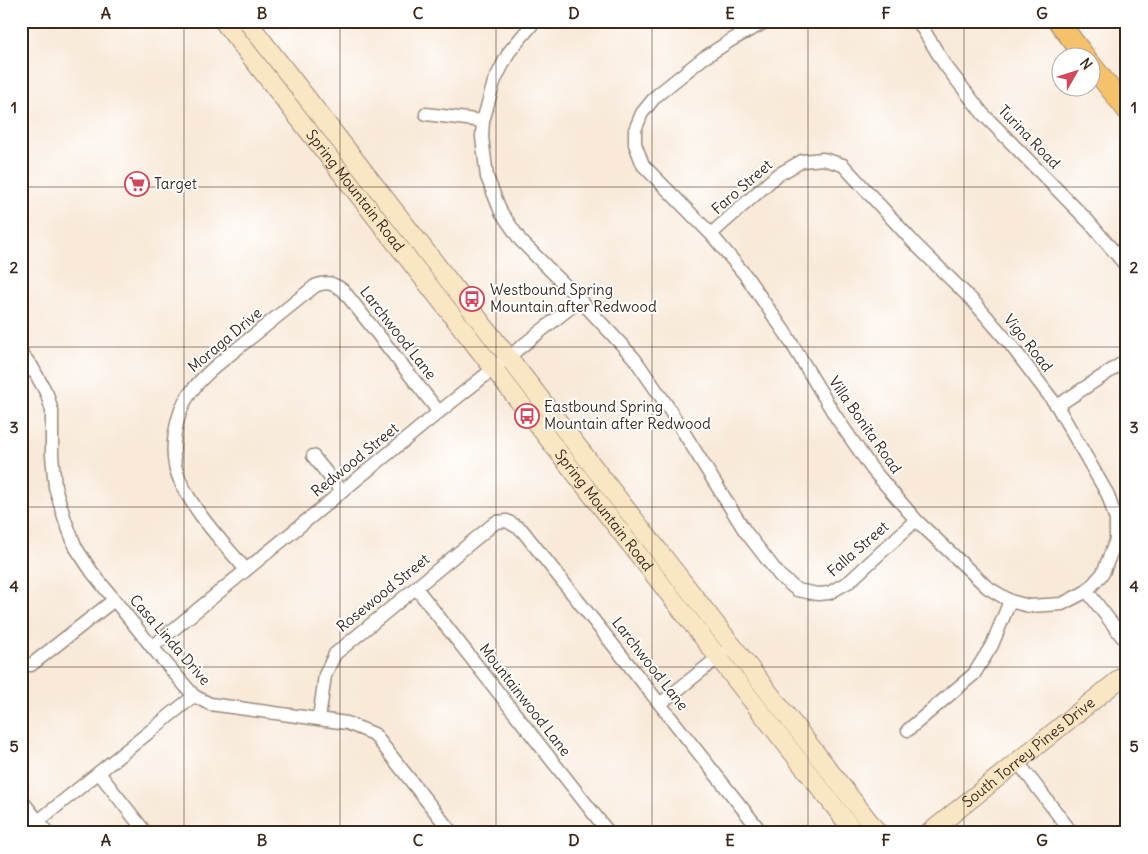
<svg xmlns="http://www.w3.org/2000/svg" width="1148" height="854" viewBox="0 0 1148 854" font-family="Delius,sans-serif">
<rect width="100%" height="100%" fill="#fff"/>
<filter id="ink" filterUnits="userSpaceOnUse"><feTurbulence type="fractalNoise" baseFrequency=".02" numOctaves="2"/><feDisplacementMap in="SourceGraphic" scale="10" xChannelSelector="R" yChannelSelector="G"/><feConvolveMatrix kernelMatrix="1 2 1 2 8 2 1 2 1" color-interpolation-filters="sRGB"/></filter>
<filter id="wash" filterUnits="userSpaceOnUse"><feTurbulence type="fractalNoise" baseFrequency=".0096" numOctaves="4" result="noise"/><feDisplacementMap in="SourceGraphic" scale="20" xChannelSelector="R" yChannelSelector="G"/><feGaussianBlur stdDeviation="1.12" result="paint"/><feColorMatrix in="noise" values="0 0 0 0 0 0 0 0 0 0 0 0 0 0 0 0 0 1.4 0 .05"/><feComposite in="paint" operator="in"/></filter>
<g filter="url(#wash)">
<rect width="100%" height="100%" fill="#f8e9d8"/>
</g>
<g filter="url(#ink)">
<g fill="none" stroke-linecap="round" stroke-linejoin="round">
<defs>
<g id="minor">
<polyline points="535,21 509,52 494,82 483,121 482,137 487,177 501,212 521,241 580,300 634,358 666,404 745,531 780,576 797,590 818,594 829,593 850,581 916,520"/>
<polyline points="918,21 945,65 983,114 1089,222 1127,267"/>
<polyline points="426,114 483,121"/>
<polyline points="711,234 776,176 802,161 823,159 843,165 915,244 974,302 1010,344 1057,406 1108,495 1116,520 1116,540 1103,573 1087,591 1062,604 1029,606 1010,601 987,587 916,520 872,469 836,417 786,334 746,276 711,234 643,165 635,144 635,130 642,113 656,96 702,59 733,39 767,21"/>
<polyline points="21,353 32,367 47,394 52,411 52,455 55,487 65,520 76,548 92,572 152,647 194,696 210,704 347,723 374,734 452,833"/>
<polyline points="21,375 32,367"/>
<polyline points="1057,406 1127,360"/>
<polyline points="313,456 342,492"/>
<path d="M246,570C222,541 194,513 179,478C168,453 175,413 191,392C203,375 222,361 238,348C264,327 289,307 315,286C327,281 332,283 343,290L439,412"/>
<polyline points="416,588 609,833"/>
<polyline points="1087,591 1127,643"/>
<polyline points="152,647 439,412 580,300"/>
<polyline points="21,664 31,665 114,600"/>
<polyline points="660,704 725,652"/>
<polyline points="319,719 325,675 335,654 496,522 507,521 522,530 762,833"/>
<polyline points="908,730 974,674 992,645 1010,601"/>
<polyline points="1017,761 1072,833"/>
<polyline points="99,773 146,833"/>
<polyline points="37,822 194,696"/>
</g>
<polyline id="tertiary" points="21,802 46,833"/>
<g id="secondary">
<path id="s1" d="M223,21L855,833"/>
<polyline points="247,21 878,833"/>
<path id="s2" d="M929,833L1127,673"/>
</g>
<g id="primary">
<polyline points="1058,21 1086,58"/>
<polyline points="1090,63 1127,110"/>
</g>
</defs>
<use href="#minor" stroke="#9a8a7b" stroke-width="15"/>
<use href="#tertiary" stroke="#9a8a7b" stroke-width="18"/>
<use href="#secondary" stroke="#9a8a7b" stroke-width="20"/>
<use href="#primary" stroke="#9a8a7b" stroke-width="22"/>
<use href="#minor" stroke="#fff" stroke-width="12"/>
<use href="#tertiary" stroke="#fff" stroke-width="15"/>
<use href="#secondary" stroke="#fbe6c4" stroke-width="18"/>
<use href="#primary" stroke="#f5c16b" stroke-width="20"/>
</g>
</g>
<path fill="none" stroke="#3b2a1e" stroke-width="1" stroke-opacity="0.55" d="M184,21V833M340,21V833M496,21V833M652,21V833M808,21V833M964,21V833M21,187H1127M21,347H1127M21,507H1127M21,667H1127"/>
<defs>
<symbol id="supermarket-ring" viewBox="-11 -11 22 22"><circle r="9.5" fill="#fff" stroke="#d1495b" stroke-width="1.5"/><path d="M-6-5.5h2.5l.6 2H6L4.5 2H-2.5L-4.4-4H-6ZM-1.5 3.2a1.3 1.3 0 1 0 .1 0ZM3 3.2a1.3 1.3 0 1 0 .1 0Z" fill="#d1495b"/></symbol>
<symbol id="bus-ring" viewBox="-11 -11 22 22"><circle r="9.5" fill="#fff" stroke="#d1495b" stroke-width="1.5"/><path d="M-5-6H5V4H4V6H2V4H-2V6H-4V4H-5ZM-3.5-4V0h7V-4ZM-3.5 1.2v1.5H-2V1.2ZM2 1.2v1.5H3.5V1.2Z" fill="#d1495b"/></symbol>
</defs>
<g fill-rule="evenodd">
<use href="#supermarket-ring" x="123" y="170" width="28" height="28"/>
<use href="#bus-ring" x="458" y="285" width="28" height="28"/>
<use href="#bus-ring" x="513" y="402" width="28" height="28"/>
</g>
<g text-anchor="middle" stroke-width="4" stroke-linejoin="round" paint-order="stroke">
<g font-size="15" fill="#3b2a1e" stroke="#fff">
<text transform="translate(1029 137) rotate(46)" y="5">Turina Road</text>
<text transform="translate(742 187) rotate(-41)" y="5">Faro Street</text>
<text dy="5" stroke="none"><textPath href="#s1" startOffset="215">Spring Mountain Road</textPath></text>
<text transform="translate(398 333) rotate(52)" y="5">Larchwood Lane</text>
<text transform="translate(225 340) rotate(-40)" y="5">Moraga Drive</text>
<text transform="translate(1028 343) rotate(52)" y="5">Vigo Road</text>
<text transform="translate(865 425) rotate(55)" y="5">Villa Bonita Road</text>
<text transform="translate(355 460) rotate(-39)" y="5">Redwood Street</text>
<text dy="5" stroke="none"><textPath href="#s1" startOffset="620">Spring Mountain Road</textPath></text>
<text transform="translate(858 549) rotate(-41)" y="5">Falla Street</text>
<text transform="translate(383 593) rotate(-39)" y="5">Rosewood Street</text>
<text transform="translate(170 640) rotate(49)" y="5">Casa Linda Drive</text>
<text transform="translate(650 664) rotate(52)" y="5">Larchwood Lane</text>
<text transform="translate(525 700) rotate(52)" y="5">Mountainwood Lane</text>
<text dy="5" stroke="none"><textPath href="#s2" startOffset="128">South Torrey Pines Drive</textPath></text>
</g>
<g font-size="15" fill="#3b2a1e" stroke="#fff" text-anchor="start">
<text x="154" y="189">Target</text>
<text x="490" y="295">Westbound Spring<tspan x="490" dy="17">Mountain after Redwood</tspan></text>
<text x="544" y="412">Eastbound Spring<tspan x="544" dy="17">Mountain after Redwood</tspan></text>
</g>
</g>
<rect width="1148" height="854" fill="none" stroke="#fff" stroke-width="55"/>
<g transform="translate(1076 72) rotate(51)"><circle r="24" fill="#ffffff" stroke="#b1aaa5"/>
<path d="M0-4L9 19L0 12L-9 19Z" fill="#d1495b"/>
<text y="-8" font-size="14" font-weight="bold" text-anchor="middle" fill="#3b2a1e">N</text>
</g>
<rect x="28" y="28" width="1092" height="798" fill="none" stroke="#3b2a1e" stroke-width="2"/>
<g font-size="16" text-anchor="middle" font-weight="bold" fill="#3b2a1e">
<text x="106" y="19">A</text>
<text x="262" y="19">B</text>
<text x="418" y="19">C</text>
<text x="574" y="19">D</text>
<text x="730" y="19">E</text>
<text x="886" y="19">F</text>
<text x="1042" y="19">G</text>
<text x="14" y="113">1</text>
<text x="1134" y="113">1</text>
<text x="14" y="273">2</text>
<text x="1134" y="273">2</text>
<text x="14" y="433">3</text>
<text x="1134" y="433">3</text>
<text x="14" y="592">4</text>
<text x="1134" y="592">4</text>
<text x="14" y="752">5</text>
<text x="1134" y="752">5</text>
<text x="106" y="846">A</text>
<text x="262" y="846">B</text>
<text x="418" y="846">C</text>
<text x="574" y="846">D</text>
<text x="730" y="846">E</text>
<text x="886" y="846">F</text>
<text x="1042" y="846">G</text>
</g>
</svg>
